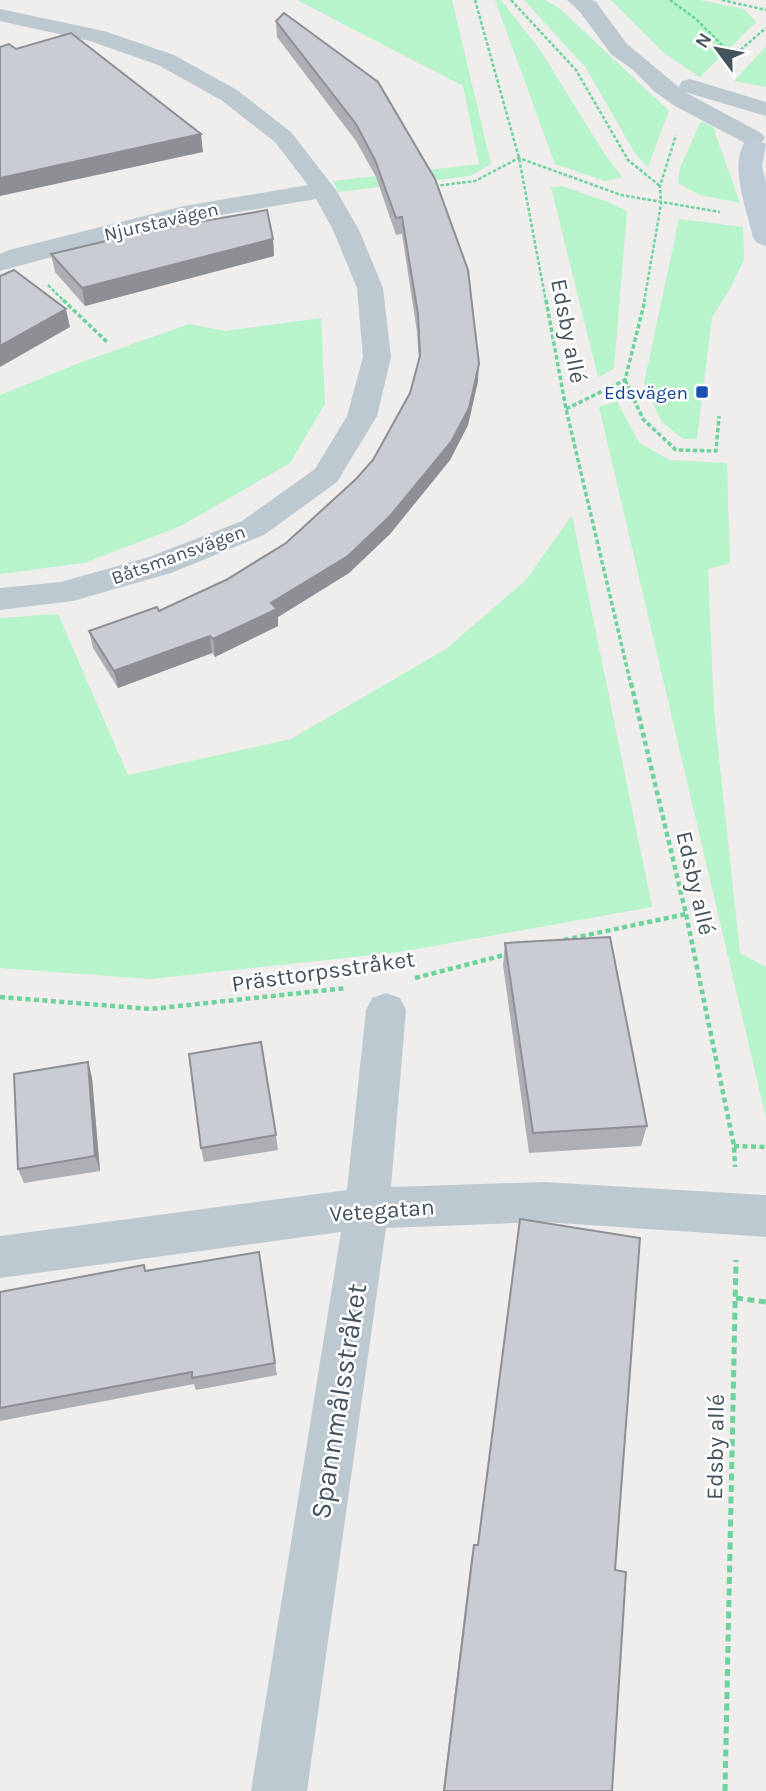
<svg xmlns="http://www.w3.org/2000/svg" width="766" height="1791" viewBox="0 0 766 1791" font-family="Karla,sans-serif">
<rect width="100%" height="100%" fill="#f0eded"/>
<g fill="#b7f3cb">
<polygon points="297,0 452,0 491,164 470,176 338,192 333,181 479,164 463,86"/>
<polygon points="495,0 501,0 540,50 604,153 622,177 605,181 555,164"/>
<polygon points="524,0 545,0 559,8 669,111 648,167 636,155 586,68"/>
<polygon points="611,0 700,0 744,9 756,22 700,77 665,54"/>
<polygon points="766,46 766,87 734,81"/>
<polygon points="701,121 713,127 740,203 700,195 678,183 680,168"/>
<polygon points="562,186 608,202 627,211 614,369 598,377 551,187"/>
<polygon points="679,219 743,227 744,259 730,289 712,317 697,439 683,439 661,421 644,383"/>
<polygon points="321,318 325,404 290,463 181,526 84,563 0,574 0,395 82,362 189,324 225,331"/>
<polygon points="617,401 639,443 670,460 727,463 730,563 708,569 714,710 740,953 766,967 766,1118 599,407"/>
<polygon points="572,515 652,907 400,952 150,979 0,968 0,618 58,614 128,775 291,739 446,649 526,580"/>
</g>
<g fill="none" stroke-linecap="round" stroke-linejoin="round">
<g stroke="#6cd39c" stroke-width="2.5" stroke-dasharray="3.5 2" stroke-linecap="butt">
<polyline points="475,0 519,158 546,302"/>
<polyline points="511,0 576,70 628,160 660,186"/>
<polyline points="670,0 696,19 733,56"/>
<polyline points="722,0 766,10"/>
<polyline points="732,57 766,28"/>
<polyline points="435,186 475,181 519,158 621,195 720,212"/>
<polyline points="48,285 65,302"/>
<polyline points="644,302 661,204 660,186 676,135"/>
</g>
<g stroke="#6cd39c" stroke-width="3.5" stroke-dasharray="4.5 2.5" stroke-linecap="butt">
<polyline points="63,300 107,342"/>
<polyline points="546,300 566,409 631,685"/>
<polyline points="625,380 643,419 676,450 716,451 719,416"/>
<polyline points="566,409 625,380 645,300"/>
</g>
<g stroke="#6cd39c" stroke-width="4.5" stroke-dasharray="5 3.5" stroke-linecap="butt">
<polyline points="631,683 686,914 734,1146 735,1167"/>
<polyline points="564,940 686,914"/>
<polyline points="415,978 508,954"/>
<polyline points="0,997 151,1009 347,988"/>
<polyline points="734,1146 766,1147"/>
</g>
<g stroke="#6cd39c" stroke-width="5" stroke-dasharray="7 4.5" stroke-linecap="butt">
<polyline points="736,1298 766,1302"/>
<polyline points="725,1791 736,1260"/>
</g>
<g fill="#bcc9d1" fill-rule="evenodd">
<polygon points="0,9 104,31 174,55 237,90 291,132 336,190 359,230 383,288 391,357 377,416 337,482 264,535 171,573 73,601 0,610 0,588 61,582 149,557 242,521 315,469 347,416 363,357 357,288 333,230 316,199 185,221 0,271 0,254 9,250 184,206 308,185 275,142 221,100 158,65 90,41 0,21"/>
<polygon points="386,993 400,998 406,1010 391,1187 544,1182 766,1195 766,1237 544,1222 386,1228 307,1791 251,1791 341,1232 0,1278 0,1236 347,1190 366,1010 372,998"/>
</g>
<polygon fill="#bcc9d1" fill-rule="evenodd" points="567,0 592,0 596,2 627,44 680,88 679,86 682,81 690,79 766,102 766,116 685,92 761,133 765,138 761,143 753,145 745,143 675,106 655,92 632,69 611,54 580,12"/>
<path fill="#beccd8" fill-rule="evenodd" d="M755,138L766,144L762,166L766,182V246L757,243L753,238C747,209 728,166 746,140Z"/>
</g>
<g fill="#adafb5">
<polygon points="276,21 378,82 478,381 468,425 450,460 390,534 349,573 278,617 278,626 215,657 212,653 118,688 93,648 89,631 159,611 226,580 286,543 356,479 373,460 410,393 419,360 417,332 402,234 396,235 376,177 356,141 277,37"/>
<polygon points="273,239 274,256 85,306 55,272 51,254"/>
<polygon points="505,943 647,1126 641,1146 529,1153 503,965"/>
<polygon points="88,1062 92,1078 100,1171 24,1183 18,1169"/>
<polygon points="276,1135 278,1150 204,1162 201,1148"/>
<polygon points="520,1219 615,1570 612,1791 443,1791 471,1559 474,1545 478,1545"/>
<polygon points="259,1252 277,1375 196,1390 194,1384 0,1421 0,1292 146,1271"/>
</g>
<g fill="#8d8f94">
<polygon points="201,134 203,152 0,196 0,178"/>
<polygon points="273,239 274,256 85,306 82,288"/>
<polygon points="66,309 70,327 0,367 0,346"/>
<polygon points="479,364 478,381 468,425 450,460 390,534 349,573 278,617 278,626 215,657 213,639 271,603"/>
<polygon points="210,636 212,653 118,688 114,671"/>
<polygon points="88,1062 92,1078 100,1171 95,1156"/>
</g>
<g fill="#c9ccd3" stroke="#8d8f94" stroke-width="2">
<polygon points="284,13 378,82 435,179 468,270 479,364 469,408 451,442 390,516 348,556 271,603 277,609 213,639 210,636 114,671 89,631 157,607 159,611 226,580 286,543 356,479 373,460 410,393 420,356 418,314 402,217 396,218 375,160 356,124 276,21"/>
<polygon points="71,33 201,134 0,178 0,47 9,44 16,49"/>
<polygon points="267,210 273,239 82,288 51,254 157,229"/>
<polygon points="14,270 66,309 0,346 0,276"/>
<polygon points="610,937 647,1126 533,1133 505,943"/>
<polygon points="261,1042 276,1135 201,1148 189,1054"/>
<polygon points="88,1062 95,1156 18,1169 14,1074"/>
<polygon points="520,1219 640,1238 615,1570 626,1572 612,1791 444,1791 474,1545 478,1545"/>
<polygon points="259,1252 275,1363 192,1378 192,1372 0,1408 0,1292 144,1265 145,1271"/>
</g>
<rect fill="#1a4fb4" stroke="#fff" stroke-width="2.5" x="695" y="385" width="14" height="14" rx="3.5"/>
<g text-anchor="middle" stroke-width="5" stroke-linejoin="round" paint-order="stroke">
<g font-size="19" fill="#44525c" stroke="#fff">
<text transform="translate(161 221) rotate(-13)" y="7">Njurstavägen</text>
<text transform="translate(178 554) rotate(-20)" y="7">Båtsmansvägen</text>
</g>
<g font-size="19" fill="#164399" stroke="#fff" text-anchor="end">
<text x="688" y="399">Edsvägen</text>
</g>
<g font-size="23" fill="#44525c" stroke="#fff">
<text transform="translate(569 331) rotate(79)" y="8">Edsby allé</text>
<text transform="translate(696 883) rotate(77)" y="8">Edsby allé</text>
<text transform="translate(323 971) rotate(-8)" y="8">Prästtorpsstråket</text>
<text transform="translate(382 1210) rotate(-4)" y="8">Vetegatan</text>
<text transform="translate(715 1447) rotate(-89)" y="8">Edsby allé</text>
</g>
<g font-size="28" fill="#44525c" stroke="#fff">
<text transform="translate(338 1401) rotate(-81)" y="10">Spannmålsstråket</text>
</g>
</g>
<g transform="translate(717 49) rotate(302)" stroke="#ffffff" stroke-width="5" paint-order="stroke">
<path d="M0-5L12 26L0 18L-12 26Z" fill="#44525c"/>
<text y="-10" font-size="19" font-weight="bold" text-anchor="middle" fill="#44525c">N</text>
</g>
</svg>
